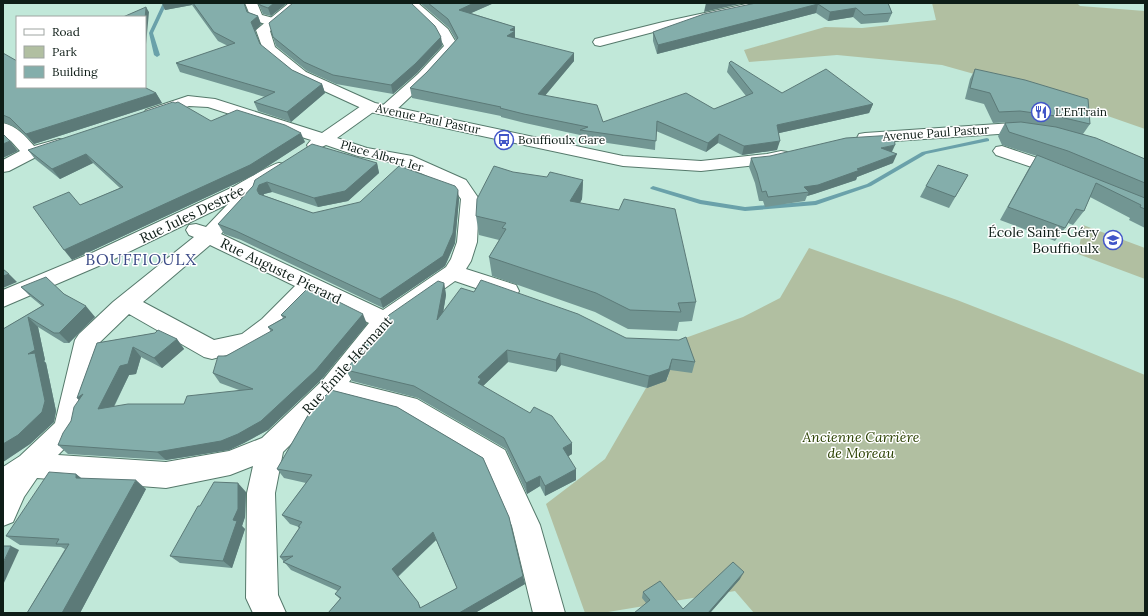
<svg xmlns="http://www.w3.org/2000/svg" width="1148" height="616" viewBox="0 0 1148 616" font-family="Lora,serif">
<rect width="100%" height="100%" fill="#c1e8d9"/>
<g fill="#b1bfa1">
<polygon points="932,3 1077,3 1080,6 1145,11 1145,129 1039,92 942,65 837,55 749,62 744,50 825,27 862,28 936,20"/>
<polygon points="1083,225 1145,248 1145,279 1078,254"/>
<polygon points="809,248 957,300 1062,341 1145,375 1145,613 754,613 735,591 602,613 585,613 546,504 605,459 646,388 667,380 677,341 743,317 780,298"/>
</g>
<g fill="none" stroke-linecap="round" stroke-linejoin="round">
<g fill="#6aa1aa" fill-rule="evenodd">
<polygon points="163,3 167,3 153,33 160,55 157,57 154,55 149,33"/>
<polygon points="987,138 989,139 989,141 926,154 871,186 816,205 745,211 700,204 651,189 650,188 653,186 701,200 745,207 815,201 867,184 922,152"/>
</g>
<defs>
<g id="minor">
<polygon points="245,3 257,3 262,15 277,19 278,22 277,25 272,26 252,20"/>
<polygon points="405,3 418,3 448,29 458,46 428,80 393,113 387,115 381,113 379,110 381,107 418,74 444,46 438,34"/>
<polygon points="751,3 776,3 774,6 770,7 684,24 600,46 595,45 593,42 595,39 663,22"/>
<path d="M188,96L215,99L322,133L364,104L370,102L376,104L378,107L376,110L337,138L367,148L412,156L466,180L479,199L477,242L471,261L466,269L516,285L519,291L516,297L508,299L455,281L392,326L349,382L417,399L505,450L540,525L565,613H533L512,526L486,467L402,416L336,399L283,452L275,493L278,595L286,613H253L246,598L247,493L253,466L230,475L166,488L37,478L24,497L13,522L3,526V467L20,456L55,423L75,340L79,334L113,302L194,237L189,235L186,230L189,225L196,224L206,227L228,204L108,262L3,307V290L94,252L233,187C240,183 274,163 279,163C279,163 285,164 285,164L288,168C279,181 254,191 240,197L246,199L248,203L221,234L383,310L446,267L451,259L457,242L461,199L453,188L401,164L358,156L326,145L315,150L309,149L307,145L311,140L208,107L189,106L152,118L146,116L144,113L146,110ZM210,245L295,286L262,319L242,334L214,340L143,302ZM312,295L369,323L322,381L262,438L229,451L166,462L58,455L76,437L80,429L98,344L129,314L204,357L212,359L257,347L278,331Z"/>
<path d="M3,123C17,126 25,136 34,146L59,139L65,140L67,144L65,148L36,157L9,171L3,172V160L20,151L11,141L3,135Z"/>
<polygon points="1002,146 1067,168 1070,172 1067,176 1061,177 996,155 993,151 996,147"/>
</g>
<g id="secondary">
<polygon points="289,3 303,3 270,31 275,47 306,72 375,103 623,156 701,161 767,154 781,151 787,152 790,156 787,160 767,164 701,171 623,166 370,112 296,78 264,52 256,30"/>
<polygon points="1013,123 1038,128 1040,131 1038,134 1032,136 1013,133 865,143 859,142 857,138 859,134 865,133"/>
</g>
</defs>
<use href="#minor" stroke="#55796b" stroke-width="2"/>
<use href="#secondary" stroke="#55796b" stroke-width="2"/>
<use href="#minor" fill="#fff" fill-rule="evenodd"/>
<use href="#secondary" fill="#fff" fill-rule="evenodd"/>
</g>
<g fill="#729693" fill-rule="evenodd">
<polygon points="162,3 244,3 248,12 258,16 261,24 255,31 260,45 292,70 322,84 325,93 291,122 258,111 254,102 265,97 180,72 176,63 228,46 218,41 192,5 165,10"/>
<polygon points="258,3 287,3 271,16 263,14"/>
<polygon points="420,3 494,3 471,13 515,27 515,39 574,61 545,95 603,122 714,109 746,96 727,72 729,63 782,93 873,104 869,113 779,133 777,150 742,155 718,143 706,152 656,131 655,150 580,139 580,135 525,123 501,117 501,116 412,98 410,88 427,72 456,40 449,28"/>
<polygon points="756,3 888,3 892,13 888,22 861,24 853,17 828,21 816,13 657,54 653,41 653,32"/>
<polygon points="273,37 441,37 442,46 417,73 393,94 336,84 307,71 276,46"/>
<polygon points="3,53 17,87 156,93 162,103 34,144 17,128 3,122"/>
<path d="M975,69L1090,124L1083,134L1145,159V228L1129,220L1130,218L1090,197L1084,211L1073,225L1068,223L1065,228L1055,241L1000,220L1029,168L1037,156L1002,145L998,136L1005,123L1017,122H1013L993,123L984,104L965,99L970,79ZM1052,161L1060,164L1074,170Z"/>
<polygon points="211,121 305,142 254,175 72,260 80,205 120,188 93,163 60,179 35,159 28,150"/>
<polygon points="892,152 893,163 857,177 856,180 814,194 807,196 805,201 765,207 763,201 759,201 755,183 749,167 751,158"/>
<polygon points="377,163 379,173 348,201 318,207 272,192 264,194 263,195 313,213 459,199 455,243 445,266 383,308 241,240 224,234 218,224 253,186 255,180"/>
<polygon points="968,175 949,208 920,197 926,186"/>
<polygon points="547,177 583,180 582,199 580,203 696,302 692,321 679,322 677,331 628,329 595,312 492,276 489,257 499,240 479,235 476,216"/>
<polygon points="444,283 446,295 443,312 474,292 626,338 695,362 692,373 670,370 666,381 647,388 561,365 556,372 508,362 483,386 572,454 568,456 576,480 545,496 540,486 527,494 506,449 418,398 352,381 346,370"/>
<polygon points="21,287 64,294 95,317 69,343 64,343 38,327 45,360 44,361 46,363 56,411 54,422 30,444 3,462 3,329 42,306 31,297"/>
<polygon points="281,315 367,324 321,380 268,430 244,443 229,450 166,460 68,454 58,445 71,421 79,400 77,398 97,343 155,333 177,339 184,349 162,368 141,357 136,374 129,375 114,407 184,404 239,390 220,383 213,373 226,356 271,332 268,327 283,318"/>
<path d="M331,390L397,407L483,458L509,517L525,584L475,613H328L340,599L335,594L338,591L291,570L280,557L299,528V527L290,524L282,515L306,483L284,478L277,469L311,410ZM436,540L457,588L421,608L418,602L398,577Z"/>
<polygon points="76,474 81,478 146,489 80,613 27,613 65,549 61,547 20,545 6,536"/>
<polygon points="246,492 245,517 242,526 245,529 232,568 180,563 170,556 200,506"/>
<polygon points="740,579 710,613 646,603 642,598 643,592 683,609"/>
</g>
<g fill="#5c7a78">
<polygon points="162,3 191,3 192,5 165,10"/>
<polygon points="274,3 287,3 271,16 268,8"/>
<polygon points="474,3 494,3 460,18 459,10"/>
<polygon points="696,3 705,3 696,4"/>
<polygon points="706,3 744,3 704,12"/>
<polygon points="818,4 816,13 657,54 658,45"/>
<polygon points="146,7 149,12 145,55 145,19"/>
<polygon points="856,8 853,17 828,21 830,12"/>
<polygon points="258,16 261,24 255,31 251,22"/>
<polygon points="515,27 515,40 507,36 510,30"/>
<polygon points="441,37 442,46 417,73 393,94 391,85"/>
<polygon points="574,53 574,61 539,103 538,94"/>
<polygon points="322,84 325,93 291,122 287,112"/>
<polygon points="156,93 162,103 34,144 26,134"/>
<polygon points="873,104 869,113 775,134 777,125"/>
<polygon points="301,133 305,142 254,175 72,260 64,250"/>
<polygon points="719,134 718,143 706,152 708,143"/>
<polygon points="10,141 18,151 3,158 3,144"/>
<polygon points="780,141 777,150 742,155 744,146"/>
<polygon points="895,145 891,154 881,148"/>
<polygon points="86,154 93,163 60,179 52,169"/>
<polygon points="897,154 893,163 857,177 856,180 814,194 807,196 809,192 804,187 857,169"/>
<polygon points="377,163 379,173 348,201 318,207 314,198"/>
<polygon points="583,180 582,199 570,220 570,201"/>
<polygon points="267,182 272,192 264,194 262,200 257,190 259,185"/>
<polygon points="458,190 459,199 455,243 445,266 383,308 380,299"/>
<polygon points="9,274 17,282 3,288 3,276"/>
<polygon points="444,283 446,295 440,332 437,320"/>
<polygon points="86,306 95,317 69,343 59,333"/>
<polygon points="363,314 367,324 321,380 268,430 244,443 229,450 166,460 157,452 238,434"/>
<polygon points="28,317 38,327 45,360 44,361 46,363 56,411 54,422 30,444 3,462 3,444 28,354"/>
<polygon points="177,339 184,349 162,368 154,358"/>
<polygon points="133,347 141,357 136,374 129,375 108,418 98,409 120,366"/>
<polygon points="507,350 508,362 483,386 478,383 478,377"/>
<polygon points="560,353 561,365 556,372 556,360"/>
<polygon points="672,359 670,370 666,381 647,388 649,376"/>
<polygon points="83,394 86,407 77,398"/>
<polygon points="572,443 572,454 564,459 563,448"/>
<polygon points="576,469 576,480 545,496 545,486"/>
<polygon points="76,474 87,483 76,478"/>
<polygon points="540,476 540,486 527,494 526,483"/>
<polygon points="136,480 146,489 80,613 62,613"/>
<polygon points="238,483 246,492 245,517 242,526 245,529 232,568 223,561 233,520"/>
<polygon points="433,532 436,540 397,577 392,569"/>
<polygon points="11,546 19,550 3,585 3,563"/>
<polygon points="744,572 740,579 710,613 708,613"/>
<polygon points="523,576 525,584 475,613 459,613"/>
</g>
<g fill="#84aeab" stroke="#5c7a78" fill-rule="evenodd">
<polygon points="193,3 244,3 247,12 258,16 251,22 260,44 292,70 322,84 287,112 254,102 275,92 176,63 235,43 214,32"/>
<polygon points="259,3 274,3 268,8 260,5"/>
<polygon points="293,3 411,3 435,26 441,37 415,64 391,85 333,75 304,62 273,37 269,23"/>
<polygon points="428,3 474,3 459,10 515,27 510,30 515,31 507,36 574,53 538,94 597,105 603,122 686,93 714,109 753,93 729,63 731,61 782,93 826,69 873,104 777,125 780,141 744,146 719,134 708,143 657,121 656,141 580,130 588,127 524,114 500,108 501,107 410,88 427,72 458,38 448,19"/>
<polygon points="756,3 888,3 892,13 864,15 856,8 830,12 818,4 658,45 653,32 704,14"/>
<polygon points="146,7 145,19 145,17 123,17"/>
<polygon points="3,53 17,61 17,87 144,87 156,93 26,134 10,118 3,115"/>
<polygon points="975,69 1025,80 1088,99 1090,124 1056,116 1020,111 999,112 990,93 970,88"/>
<polygon points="173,102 175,103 178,102 211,121 237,110 285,125 301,133 250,165 64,250 33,207 69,192 80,205 123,187 86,154 52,169 28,150"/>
<polygon points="1021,122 1056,127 1096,138 1145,159 1145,183 1068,151 1009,132 1005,123"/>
<polygon points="3,134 10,141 3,144"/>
<polygon points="894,135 895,145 881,148 897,154 857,169 860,170 818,185 804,187 809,192 768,197 766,191 762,192 757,173 751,158 770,156 846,138"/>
<polygon points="312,144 377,163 345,191 314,198 267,182 259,185 257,190 259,194 313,213 360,202 399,166 455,186 458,190 453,233 443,256 380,299 236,231 218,224 253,186 255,180"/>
<polygon points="1037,155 1145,198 1145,209 1140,207 1141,205 1096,183 1084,211 1076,209 1065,228 1008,207"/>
<polygon points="938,165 968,175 955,197 926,186"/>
<polygon points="494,166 513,172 547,177 550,172 583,180 570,201 619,210 624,199 675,209 696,302 678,303 681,312 630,310 596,293 489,257 506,229 502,228 506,223 476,216 477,199"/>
<polygon points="3,269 9,274 3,276"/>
<polygon points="46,277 64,294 86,306 59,333 54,333 28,317 35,350 28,354 35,353 45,401 42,412 18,435 3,444 3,329 44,305 21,287"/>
<polygon points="481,280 578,314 626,338 679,340 686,337 695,362 672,359 669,369 649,376 560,353 556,360 507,350 478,377 481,379 478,383 530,413 534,407 552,416 572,443 563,448 576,469 545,486 540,476 526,483 504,438 414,386 346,370 389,315 438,281 444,283 437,320 461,288 474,292"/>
<polygon points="309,287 363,314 316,370 261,421 238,434 221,441 157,452 58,445 63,433 71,421 74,407 83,394 77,398 97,343 155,333 158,330 177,339 154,358 133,347 128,364 120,366 98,409 128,404 184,404 187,396 253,389 213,373 218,356 226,356 273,330 268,327 286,317 281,315"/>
<path d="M331,390L397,407L483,458L509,517L523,576L459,613H328L341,598L335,594L341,587L283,562L293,556L280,557L300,527H298L302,522L282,515L312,475L277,469L311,410ZM433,532L457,588L420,608L418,602L392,569Z"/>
<polygon points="49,472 76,474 76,478 136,480 62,613 27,613 69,544 56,544 59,539 6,536"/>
<polygon points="214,482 238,483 238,509 233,520 237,521 223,561 170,556 198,506 200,506"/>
<polygon points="3,546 11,546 3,563"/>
<polygon points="733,562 744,572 708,613 634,613 650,600 643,592 660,581 683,609"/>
</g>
<defs>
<symbol id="restaurant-ring" viewBox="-11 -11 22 22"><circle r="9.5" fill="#fff" stroke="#4155c8" stroke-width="1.5"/><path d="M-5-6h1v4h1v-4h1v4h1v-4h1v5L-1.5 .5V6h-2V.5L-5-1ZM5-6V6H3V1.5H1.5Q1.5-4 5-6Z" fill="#4155c8"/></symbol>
<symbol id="bus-ring" viewBox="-11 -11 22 22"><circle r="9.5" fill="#fff" stroke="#4155c8" stroke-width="1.5"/><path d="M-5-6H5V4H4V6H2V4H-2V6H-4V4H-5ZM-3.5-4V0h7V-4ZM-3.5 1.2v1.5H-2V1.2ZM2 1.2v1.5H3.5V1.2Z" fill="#4155c8"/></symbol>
<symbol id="school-ring" viewBox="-11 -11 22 22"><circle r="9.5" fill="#fff" stroke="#4155c8" stroke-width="1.5"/><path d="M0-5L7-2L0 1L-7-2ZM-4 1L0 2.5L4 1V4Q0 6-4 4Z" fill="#4155c8"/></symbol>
</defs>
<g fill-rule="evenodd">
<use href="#restaurant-ring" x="1030" y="101" width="22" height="22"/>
<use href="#bus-ring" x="493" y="129" width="22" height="22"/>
<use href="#school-ring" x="1102" y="229" width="22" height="22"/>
</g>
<g text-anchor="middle" stroke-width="3" stroke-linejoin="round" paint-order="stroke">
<g font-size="12" fill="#0e1d17" stroke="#fff" text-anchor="start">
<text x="1055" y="116">L'EnTrain</text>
<text x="518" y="144">Bouffioulx Gare</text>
</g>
<g font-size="12" fill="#0e1d17" stroke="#fff">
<text transform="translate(428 119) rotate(12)" y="4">Avenue Paul Pastur</text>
<text transform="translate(936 133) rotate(-4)" y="4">Avenue Paul Pastur</text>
<text transform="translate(382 156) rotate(16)" y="4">Place Albert Ier</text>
</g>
<g font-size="14" fill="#0e1d17" stroke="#fff">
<text transform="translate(192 214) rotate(-26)" y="5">Rue Jules Destrée</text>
<text transform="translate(281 271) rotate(26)" y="5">Rue Auguste Pierard</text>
<text transform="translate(347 365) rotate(-48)" y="5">Rue Émile Hermant</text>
</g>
<g font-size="14" fill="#0e1d17" stroke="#fff" text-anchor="end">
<text x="1099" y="237">École Saint-Géry<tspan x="1099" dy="16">Bouffioulx</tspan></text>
</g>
<g font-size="14" font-style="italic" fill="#2a4000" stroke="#fff">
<text x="861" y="442">Ancienne Carrière<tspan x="861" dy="16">de Moreau</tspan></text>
</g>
<g font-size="16" letter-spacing="1" fill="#3b4a86" stroke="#fff">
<text x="141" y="265">BOUFFIOULX</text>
</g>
</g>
<rect width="1148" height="616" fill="none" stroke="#0e1d17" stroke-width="8"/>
<rect x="16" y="16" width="130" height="72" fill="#ffffff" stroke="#9fa5a2"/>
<rect x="24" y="29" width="20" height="6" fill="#ffffff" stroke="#9fa5a2"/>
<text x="52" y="36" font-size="12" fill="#0e1d17">Road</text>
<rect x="24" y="46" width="20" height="12" fill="#b1bfa1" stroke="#9fa5a2"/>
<text x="52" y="56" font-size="12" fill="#0e1d17">Park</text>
<rect x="24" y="66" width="20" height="12" fill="#84aeab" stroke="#9fa5a2"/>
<text x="52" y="76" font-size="12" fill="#0e1d17">Building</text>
</svg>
